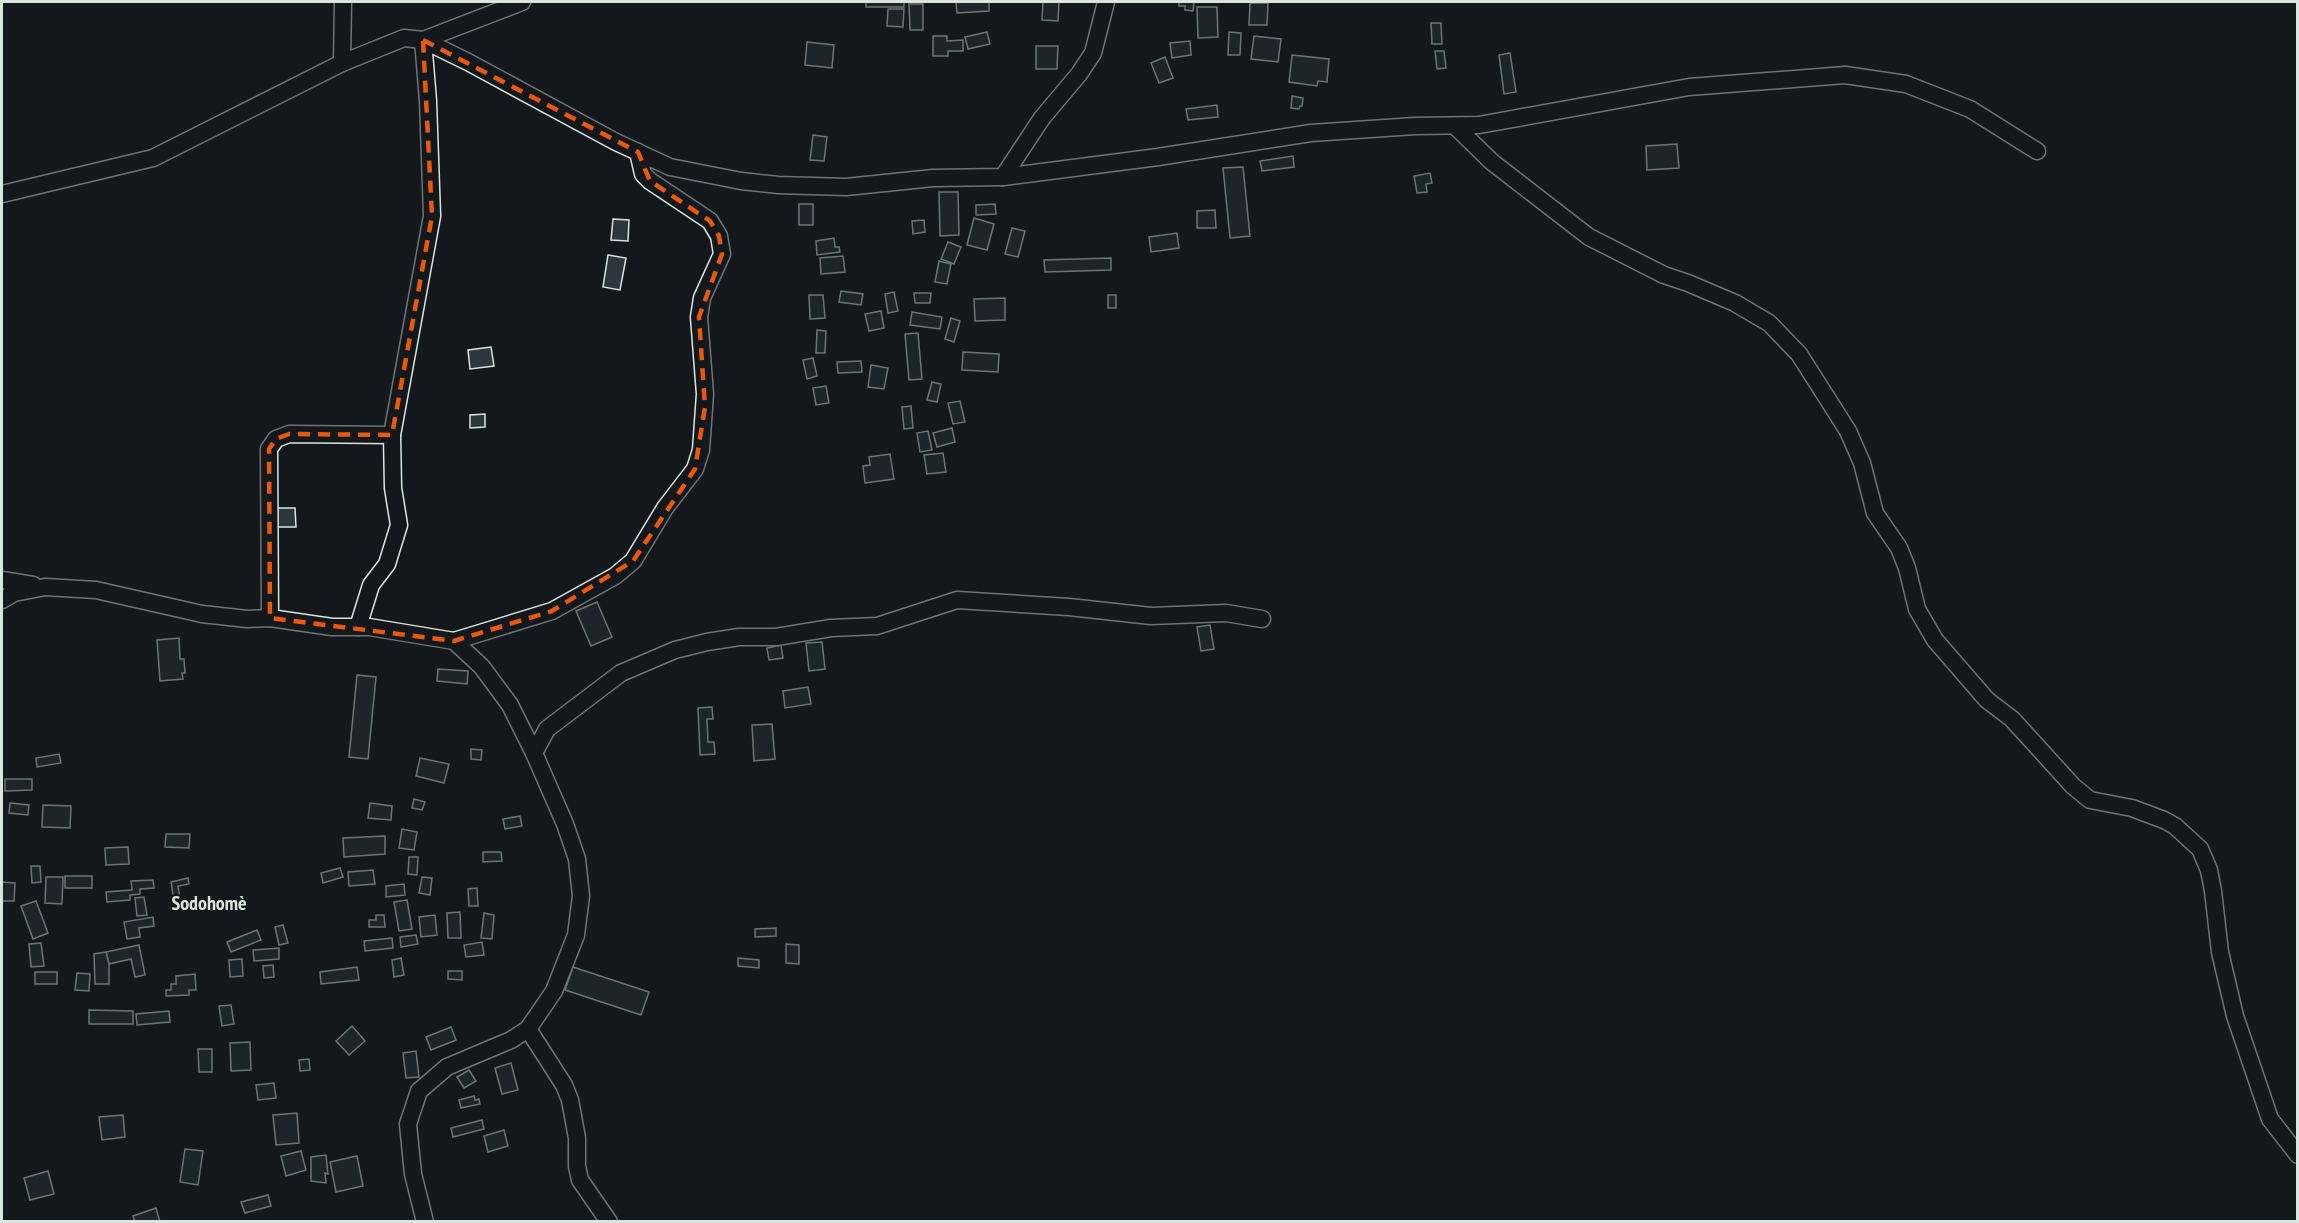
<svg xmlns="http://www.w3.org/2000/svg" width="2299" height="1223" viewBox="0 0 2299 1223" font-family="'PT Sans Narrow',sans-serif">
<rect width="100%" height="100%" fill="#14181c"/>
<g fill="#2c363c" stroke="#d8e6dc" stroke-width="1.5">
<rect x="866" y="2" width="38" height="5"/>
<polygon points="956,2 989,2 989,11 957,13"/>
<polygon points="1043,2 1059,2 1058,21 1042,20"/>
<polygon points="1179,2 1194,2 1193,11 1185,10 1185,6 1179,6"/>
<polygon points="1250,3 1268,3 1267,25 1249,25"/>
<polygon points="909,4 923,4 923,30 910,30"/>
<polygon points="1197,7 1217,7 1218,37 1198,38"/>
<polygon points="888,9 904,9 903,27 887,26"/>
<polygon points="1431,23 1441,23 1442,44 1432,44"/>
<polygon points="987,32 990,44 968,49 965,37"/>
<polygon points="1229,32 1241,33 1240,55 1228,55"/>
<polygon points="933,36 947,36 947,41 963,40 963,51 948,51 948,56 933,56"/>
<polygon points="1254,36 1281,39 1278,62 1251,59"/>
<polygon points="1190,41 1191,55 1172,58 1170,43"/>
<polygon points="807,42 834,45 832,68 805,65"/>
<polygon points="1036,46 1058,46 1057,69 1036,69"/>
<polygon points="1435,51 1444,51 1446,68 1437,69"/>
<polygon points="1510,53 1516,92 1504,94 1499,55"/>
<polygon points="1292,55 1329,59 1327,82 1318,81 1317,86 1289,82"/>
<polygon points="1165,57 1173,78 1159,83 1151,63"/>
<polygon points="1292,96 1303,98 1302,106 1300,106 1299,109 1291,108"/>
<polygon points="1217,105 1218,117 1188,120 1186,109"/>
<polygon points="813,135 827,137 824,161 810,160"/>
<polygon points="1677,144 1679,168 1647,170 1646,146"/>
<polygon points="1293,156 1294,167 1262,171 1260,161"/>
<polygon points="1243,167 1250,236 1230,238 1223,168"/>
<polygon points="1430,173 1432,183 1426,184 1427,192 1417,193 1414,176"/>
<polygon points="939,192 958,192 959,235 940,236"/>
<rect x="799" y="204" width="14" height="21"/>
<polygon points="995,204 996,214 976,215 976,205"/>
<polygon points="1215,210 1216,228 1197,228 1197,211"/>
<polygon points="974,218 994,224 987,250 967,245"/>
<polygon points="613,219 629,220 628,241 611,240"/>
<polygon points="924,220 925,232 913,234 912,221"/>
<polygon points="1012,228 1025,231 1018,257 1005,254"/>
<polygon points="1177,233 1179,248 1151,252 1149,237"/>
<polygon points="834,238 835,247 839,247 840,252 817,255 816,241"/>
<polygon points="948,242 961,247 954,264 941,259"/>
<polygon points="608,255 626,258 620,290 603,287"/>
<polygon points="843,256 845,272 821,274 820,258"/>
<polygon points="1111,258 1111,270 1045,272 1044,260"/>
<polygon points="939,261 951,264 947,284 935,282"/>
<polygon points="841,291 863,294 861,305 839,302"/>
<polygon points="894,292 898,311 888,313 885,294"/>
<polygon points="914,293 931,293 930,303 915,303"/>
<polygon points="809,295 823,295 825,318 810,319"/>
<rect x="1108" y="295" width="8" height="13"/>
<polygon points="1005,298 1005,320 975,321 974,299"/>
<polygon points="881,311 884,328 869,331 865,314"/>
<polygon points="912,312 942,317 940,329 910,325"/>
<polygon points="951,318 960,321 954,342 945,339"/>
<polygon points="817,330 826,331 825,353 816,353"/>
<polygon points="918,333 922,379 909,380 905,334"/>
<polygon points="491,347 494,366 470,369 468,350"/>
<polygon points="963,352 999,354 998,372 962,370"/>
<polygon points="813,358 817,376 807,379 803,360"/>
<polygon points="861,361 862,372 838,373 837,362"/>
<polygon points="871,365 888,368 884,389 868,387"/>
<polygon points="932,382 941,384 937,402 927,400"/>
<polygon points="826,386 829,403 816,405 813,388"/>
<polygon points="960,401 965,422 953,424 948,403"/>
<polygon points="911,406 913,428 904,429 902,407"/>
<polygon points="485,414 485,427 470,428 470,415"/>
<polygon points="952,428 955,442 937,447 933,433"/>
<polygon points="928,431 932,450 920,452 917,433"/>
<polygon points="943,453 946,472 927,474 924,455"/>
<polygon points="890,454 894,479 865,483 863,466 870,465 869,457"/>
<polygon points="277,508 295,508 296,527 277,527"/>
<polygon points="597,602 612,637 591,646 576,611"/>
<polygon points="1210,625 1214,649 1201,651 1197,627"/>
<polygon points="179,638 180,659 184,659 185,673 182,673 183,679 160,681 157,640"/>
<polygon points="822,642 825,669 809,671 806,643"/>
<polygon points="781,645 783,658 769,660 767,648"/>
<polygon points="438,669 468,671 467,684 437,681"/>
<polygon points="357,675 376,677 368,759 349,757"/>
<polygon points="808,687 811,704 785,708 783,691"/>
<polygon points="712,707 713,719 707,719 708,742 714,742 715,754 700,755 698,708"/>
<polygon points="772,724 775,759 754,761 752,725"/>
<polygon points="471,749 482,750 481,760 471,759"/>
<polygon points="59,754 61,763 37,767 36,758"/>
<polygon points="420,758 449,764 444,783 416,776"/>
<polygon points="5,779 32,779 32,790 5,791"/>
<polygon points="414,799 425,802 422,810 412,808"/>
<polygon points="10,803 29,805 28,815 9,813"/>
<polygon points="370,803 392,806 391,820 368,818"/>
<polygon points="43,805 71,806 70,828 42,827"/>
<polygon points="520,816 522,826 505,829 503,819"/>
<polygon points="402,829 417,832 414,850 399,848"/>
<polygon points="166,834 190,834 189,848 165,847"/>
<polygon points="385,836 385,854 344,857 343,838"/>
<polygon points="128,847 129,864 106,865 105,848"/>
<polygon points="483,852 501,852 502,861 483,862"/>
<polygon points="409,857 418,857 417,875 408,874"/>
<polygon points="31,866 40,866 41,882 32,883"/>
<polygon points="340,868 343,877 323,883 321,873"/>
<polygon points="373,870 375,884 349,886 348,872"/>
<rect x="65" y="876" width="27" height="12"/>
<polygon points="46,877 63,877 62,904 45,903"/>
<polygon points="422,877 432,878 430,895 419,893"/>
<polygon points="188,878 189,884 178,886 180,898 174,900 171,882"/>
<polygon points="153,880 154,888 140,889 140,894 130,895 130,900 107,902 106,892 132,890 131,881"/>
<polygon points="2,882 15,883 14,901 2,901"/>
<polygon points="404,884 405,895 386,897 386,886"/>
<polygon points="477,888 478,906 469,906 468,889"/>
<polygon points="144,897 147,915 137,916 135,898"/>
<polygon points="407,900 412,929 399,931 394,902"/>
<polygon points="36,901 48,933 33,939 21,906"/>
<polygon points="460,912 461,938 448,938 447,913"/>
<polygon points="484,913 494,915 492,939 481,938"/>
<polygon points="376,915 384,915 385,927 369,927 369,920 376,920"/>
<polygon points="435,915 437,935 421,937 419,917"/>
<polygon points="153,917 154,926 139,928 140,937 127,939 124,922"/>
<polygon points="283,925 288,943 279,945 275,927"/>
<polygon points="776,928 776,936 755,937 755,929"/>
<polygon points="257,930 261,940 231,952 227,942"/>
<polygon points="416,935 418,944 401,947 400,937"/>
<polygon points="392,938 393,948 365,951 364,941"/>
<polygon points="482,942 484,955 466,957 464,945"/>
<polygon points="41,943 44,966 31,967 29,944"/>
<polygon points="786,944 799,945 799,964 786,963"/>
<polygon points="139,945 145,975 135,977 131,959 109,964 106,952"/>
<polygon points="279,948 279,959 254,961 253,950"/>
<polygon points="106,952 109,964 109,984 95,984 94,954"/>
<polygon points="401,958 404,975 394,977 392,960"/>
<polygon points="738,958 759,960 759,968 738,966"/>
<polygon points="242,959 243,976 230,977 229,960"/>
<polygon points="273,965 274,977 264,978 263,966"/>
<polygon points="357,967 359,980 321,984 320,972"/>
<polygon points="573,967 649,992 641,1015 565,990"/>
<polygon points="448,971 462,971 462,980 448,979"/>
<rect x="35" y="972" width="22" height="12"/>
<polygon points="77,973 90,974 89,991 75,990"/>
<polygon points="195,974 196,990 189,990 189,995 166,996 166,990 171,990 171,984 176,984 176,976"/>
<polygon points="231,1005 234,1024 222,1026 219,1006"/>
<polygon points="89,1010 133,1011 133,1024 89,1024"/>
<polygon points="169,1011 170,1022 137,1025 136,1014"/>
<polygon points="352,1026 365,1041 349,1055 336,1041"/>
<polygon points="451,1027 456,1040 431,1050 426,1037"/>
<polygon points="250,1042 251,1070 231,1071 230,1043"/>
<polygon points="198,1049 212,1049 212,1072 199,1072"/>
<polygon points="416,1051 419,1077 406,1078 403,1053"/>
<polygon points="309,1059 310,1070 300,1071 299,1060"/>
<polygon points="511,1063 518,1090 502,1094 495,1068"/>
<polygon points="469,1070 476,1081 464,1088 457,1077"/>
<polygon points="274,1083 276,1098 258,1100 256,1085"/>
<polygon points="474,1096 475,1100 479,1099 480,1104 461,1108 459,1100"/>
<polygon points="297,1113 299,1143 276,1145 273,1115"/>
<polygon points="123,1115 125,1137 102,1140 99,1117"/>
<polygon points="482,1120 484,1129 453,1137 451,1128"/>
<polygon points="504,1130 508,1146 488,1152 484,1136"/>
<polygon points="185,1149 203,1151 198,1185 180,1182"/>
<polygon points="301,1151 306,1170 286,1176 281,1156"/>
<polygon points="326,1155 328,1174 325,1173 326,1183 311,1181 311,1157"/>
<polygon points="357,1156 363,1186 336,1192 330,1162"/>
<polygon points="48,1171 54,1194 30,1200 24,1178"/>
<polygon points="268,1195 271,1206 245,1213 241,1202"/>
<polygon points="156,1208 160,1222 135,1222 133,1216"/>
</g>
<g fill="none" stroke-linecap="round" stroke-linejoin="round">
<defs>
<g id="minor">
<polyline points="342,63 343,2"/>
<polyline points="1455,126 1492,162 1589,237 1664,275 1688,283 1735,303 1769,323 1799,354 1848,431 1862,463 1875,513 1899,548 1907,568 1917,609 1935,640 1987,700 2012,719 2073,786 2090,800 2132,808 2164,820 2175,826 2200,849 2209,870 2213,891 2220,952 2235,1016 2270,1119 2298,1155"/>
<polyline points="1003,177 1042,118 1079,74 1093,53 1106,2"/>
<polyline points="2,194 153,158 342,63 404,38 423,40 468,62 616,142 670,167 741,181 778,185 846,187 933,178 1003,177 1158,157 1311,133 1415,126 1479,125 1689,87 1845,75 1906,84 1970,109 2037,151"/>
<polyline points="392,435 432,216 428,101 423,40 522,2"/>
<polyline points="2,580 33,585"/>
<polyline points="2,600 14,593 45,587 96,590 202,614 247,619 270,618 332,627 369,627 454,641 552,611 615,576 633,561 665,508 695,469 701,450 705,394 699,317 702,298 722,254 719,236 710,221 650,181 643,174 638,152"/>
<polyline points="270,618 269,449 276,439 289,434 392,435 393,488 399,525 387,564 371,585 358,627"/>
<polyline points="454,641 482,667 510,705 534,753"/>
<polyline points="528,1029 564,1085 570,1100 577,1138 577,1166 580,1180 609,1222"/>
<polyline points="425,1222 413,1174 408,1124 419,1091 447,1067 511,1040 528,1029 554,991 576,935 581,896 577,859 565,824 534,753 547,729 621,673 675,650 707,642 739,637 776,637 831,628 877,626 957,600 1069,607 1151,616 1226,613 1262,619"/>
</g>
</defs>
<use href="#minor" stroke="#d8e6dc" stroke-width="19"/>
<use href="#minor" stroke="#14181c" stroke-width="16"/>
</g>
<path d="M0 0H2299V1223H0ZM423,40L638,152L650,181L710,221L719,236L722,254L699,317L705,407L695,469L633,561L552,611L454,641L270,618L269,449L276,439L289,434L392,435L432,216Z" fill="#14181c" fill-opacity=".55" fill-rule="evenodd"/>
<path fill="none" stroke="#e8590c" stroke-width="4.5" stroke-dasharray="12 8" stroke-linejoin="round" d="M423,40L638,152L650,181L710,221L719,236L722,254L699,317L705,407L695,469L633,561L552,611L454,641L270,618L269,449L276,439L289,434L392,435L432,216Z"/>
<g text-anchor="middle" stroke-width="4.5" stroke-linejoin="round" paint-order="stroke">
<g font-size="20" font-weight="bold" fill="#d8e6dc" stroke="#14181c">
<text x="209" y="910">Sodohomè</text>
</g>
</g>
<rect width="2299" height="1223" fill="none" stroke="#d8e6dc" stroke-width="6"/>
</svg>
